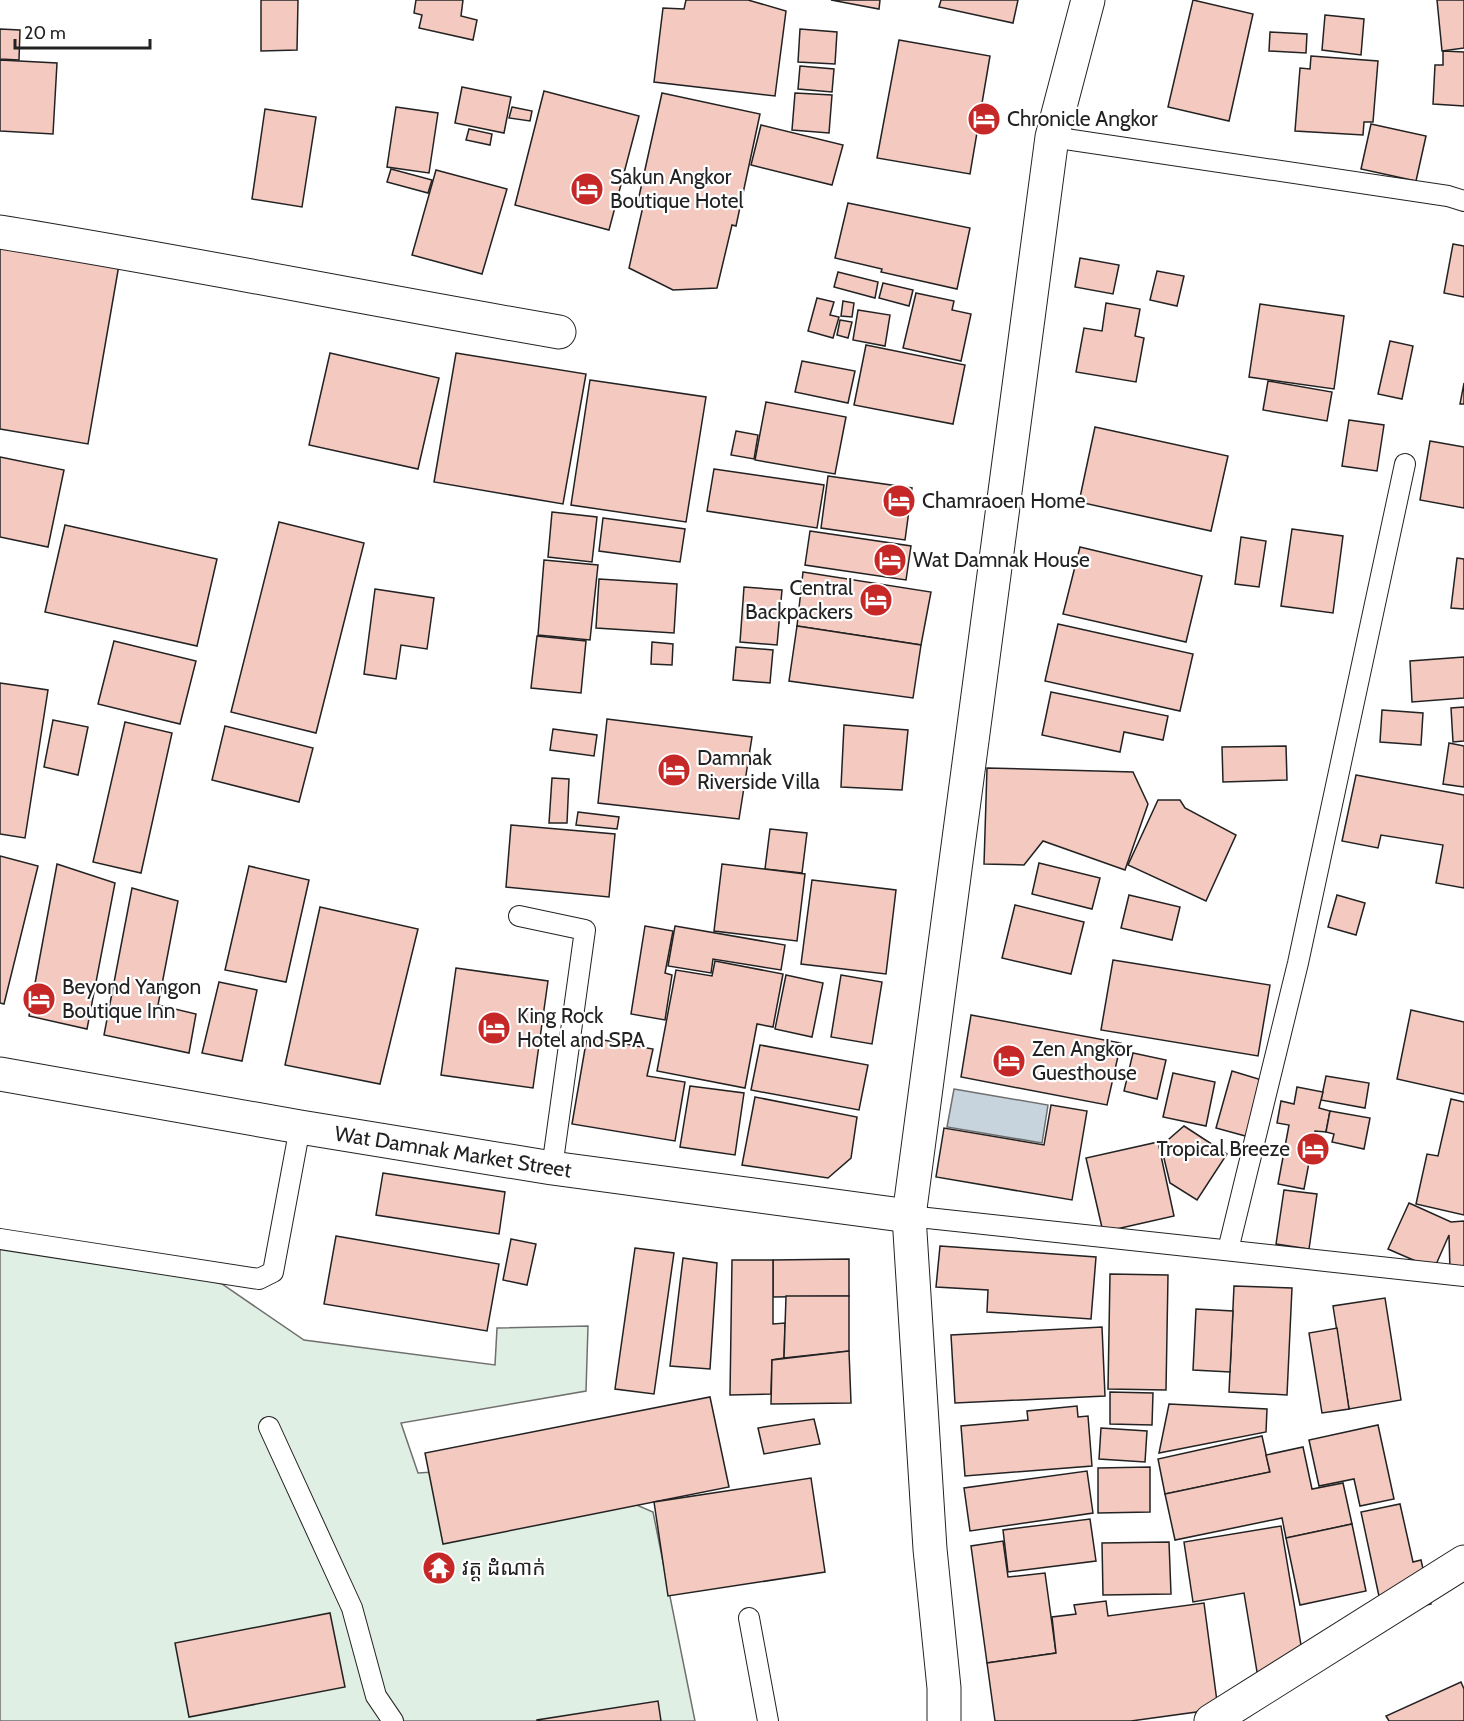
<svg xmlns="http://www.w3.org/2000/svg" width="1464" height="1721" viewBox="0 0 1464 1721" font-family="Cabin,'Noto Sans Khmer',sans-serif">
<rect width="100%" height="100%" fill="#fff"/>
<polygon fill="#e0efe3" stroke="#6f6f6f" stroke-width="1.5" points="0,1242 116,1257 222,1284 304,1340 495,1365 497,1328 588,1326 586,1391 401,1423 418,1473 544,1465 653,1512 695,1721 0,1721"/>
<polygon fill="#c7d3dd" stroke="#6f6f6f" stroke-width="1.5" points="954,1089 1048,1105 1042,1143 947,1127"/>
<g fill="#f3c9c0" stroke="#222" stroke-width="1.5">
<polygon points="261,0 298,0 297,50 261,51"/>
<polygon points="416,0 463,0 461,16 477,20 473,40 419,28 422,15 414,13"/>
<polygon points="686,0 748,0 786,11 775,96 654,82 663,8 684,9"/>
<polygon points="831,0 880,0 879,9"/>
<polygon points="941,0 1018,0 1013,23 939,7"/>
<polygon points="1193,0 1253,14 1229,121 1168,107"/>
<polygon points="1437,0 1464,0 1464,48 1442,51"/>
<polygon points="1325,15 1364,19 1361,55 1322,50"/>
<polygon points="0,29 20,30 19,60 0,59"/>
<polygon points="800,29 837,32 835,64 798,62"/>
<polygon points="1270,32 1307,34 1306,53 1269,51"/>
<polygon points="899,40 990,56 970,174 877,158"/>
<polygon points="1443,51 1464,52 1464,106 1433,104 1435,65 1443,65"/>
<polygon points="1311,56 1378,61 1373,122 1364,122 1363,135 1295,131 1300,68 1310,69"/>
<polygon points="0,60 57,63 53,134 0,131"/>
<polygon points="800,66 834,69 832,92 798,89"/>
<polygon points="462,87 511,97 504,133 455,123"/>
<polygon points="544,91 639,116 609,230 515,205"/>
<polygon points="662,93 760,114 736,226 732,225 717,288 673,290 629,268 644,202 638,201"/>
<polygon points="795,93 832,95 829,133 792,130"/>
<polygon points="396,107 438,113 429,173 387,167"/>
<polygon points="512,107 532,111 530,121 509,118"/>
<polygon points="265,109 316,117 302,207 252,199"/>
<polygon points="1371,124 1426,136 1416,181 1361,169"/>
<polygon points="761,125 843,145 832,185 751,165"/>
<polygon points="469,129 492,134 490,145 466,140"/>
<polygon points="391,169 432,180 428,193 387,182"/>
<polygon points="436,170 507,189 482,274 412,255"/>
<polygon points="848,203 970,228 957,289 881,272 882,269 835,258"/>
<polygon points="0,238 120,259 88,444 0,429"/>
<polygon points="1453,244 1464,246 1464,297 1444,293"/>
<polygon points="1080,258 1119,265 1113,294 1075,287"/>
<polygon points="1157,271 1184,276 1177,306 1150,300"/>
<polygon points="838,272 878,282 875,298 834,287"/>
<polygon points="883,283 913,290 909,306 879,298"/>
<polygon points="916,293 954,301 952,310 971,314 961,361 903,348"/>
<polygon points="817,298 834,302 830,315 839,317 833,338 808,331"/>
<polygon points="843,301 854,303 852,317 841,316"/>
<polygon points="1106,303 1140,309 1135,336 1144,338 1136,382 1076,372 1084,328 1102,331"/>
<polygon points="1260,304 1344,316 1334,389 1249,377"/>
<polygon points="858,310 890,315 885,346 853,340"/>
<polygon points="840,320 852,322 848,338 837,335"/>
<polygon points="1390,341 1413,346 1402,399 1378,394"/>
<polygon points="866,345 965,365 953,424 854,405"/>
<polygon points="330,353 439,378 418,469 309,445"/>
<polygon points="456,353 586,374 563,504 434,482"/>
<polygon points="802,361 855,371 848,403 795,392"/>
<polygon points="590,380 706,397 686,522 571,505"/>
<polygon points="1268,381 1332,392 1327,421 1263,410"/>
<polygon points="1464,383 1464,404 1460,404"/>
<polygon points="766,402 846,417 835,474 755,460"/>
<polygon points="1349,420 1384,425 1377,471 1342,466"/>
<polygon points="1095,427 1228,456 1211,531 1079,502"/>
<polygon points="736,431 758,435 754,459 731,455"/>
<polygon points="1430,441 1464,447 1464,508 1420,500"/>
<polygon points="0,457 64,470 48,547 0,537"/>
<polygon points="714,469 824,485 817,528 707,511"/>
<polygon points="828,476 912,488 905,540 821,528"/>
<polygon points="552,512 597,517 592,562 548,557"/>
<polygon points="603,518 685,529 680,562 599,551"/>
<polygon points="279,522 364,543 316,733 231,712"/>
<polygon points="65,525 217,559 197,646 45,612"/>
<polygon points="1292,529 1343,536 1333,613 1281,606"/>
<polygon points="810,531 911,546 906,580 805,565"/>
<polygon points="1241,537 1266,541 1259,587 1235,584"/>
<polygon points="1080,547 1202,576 1186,642 1063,614"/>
<polygon points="1457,558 1464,559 1464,609 1451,608"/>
<polygon points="544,560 598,565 590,640 538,635"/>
<polygon points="803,572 931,592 921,645 797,626"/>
<polygon points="599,579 677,584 674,633 596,628"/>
<polygon points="744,587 782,590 777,645 740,642"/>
<polygon points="375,589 434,598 427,649 401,645 396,679 364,674"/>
<polygon points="1058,624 1193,654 1180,711 1045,681"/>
<polygon points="797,626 921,645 913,698 789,681"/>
<polygon points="537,636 586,641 581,693 531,688"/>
<polygon points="114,641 196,661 180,724 98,704"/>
<polygon points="652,642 673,644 672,665 651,664"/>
<polygon points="736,647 773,650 770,683 733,680"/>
<polygon points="1464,657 1464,698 1412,702 1410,661"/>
<polygon points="0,683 48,690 25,838 0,834"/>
<polygon points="1051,692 1168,716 1163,740 1124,732 1120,752 1042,735"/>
<polygon points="1464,707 1464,741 1453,742 1451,708"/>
<polygon points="1382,710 1423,713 1421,745 1380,742"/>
<polygon points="607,719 752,737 739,819 598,803"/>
<polygon points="53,720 88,727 78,775 44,767"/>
<polygon points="125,722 172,733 141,873 93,862"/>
<polygon points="844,725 908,730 902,790 841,787"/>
<polygon points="225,726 313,748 299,802 212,780"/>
<polygon points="553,729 597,735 594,756 550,750"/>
<polygon points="1449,743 1464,746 1464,787 1443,784"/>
<polygon points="1286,746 1287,780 1223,782 1222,747"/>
<polygon points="987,768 1133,772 1148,804 1125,870 1043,841 1024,865 984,864"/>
<polygon points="1356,775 1464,795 1464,888 1436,883 1443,845 1381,835 1378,848 1342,841"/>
<polygon points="552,778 569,779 567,823 549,823"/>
<polygon points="1158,800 1180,800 1185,808 1236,835 1206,901 1128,865"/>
<polygon points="578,812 619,817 617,829 576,825"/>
<polygon points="511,825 615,834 609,897 506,887"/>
<polygon points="770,829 807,833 802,873 765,869"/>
<polygon points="0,856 38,866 4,1004 0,1003"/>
<polygon points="1039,863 1100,878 1092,909 1032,894"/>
<polygon points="57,864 115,883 87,1029 29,1016"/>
<polygon points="722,864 805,874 797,941 714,931"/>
<polygon points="249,866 309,880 286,982 225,970"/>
<polygon points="812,880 896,890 886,974 801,964"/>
<polygon points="132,888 178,901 158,1005 196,1014 189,1053 104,1035"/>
<polygon points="1129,895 1180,907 1172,940 1121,928"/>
<polygon points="1337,895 1365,903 1356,935 1328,927"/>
<polygon points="1015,905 1084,922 1071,974 1002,958"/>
<polygon points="320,907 418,929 380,1084 285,1065"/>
<polygon points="645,926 673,931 665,973 672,975 665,1020 631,1014"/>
<polygon points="675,926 785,945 781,970 713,959 711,973 668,966"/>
<polygon points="1113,960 1270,985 1258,1056 1101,1030"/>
<polygon points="715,961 783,974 773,1027 757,1024 745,1088 657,1071 676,970 712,976"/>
<polygon points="456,968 548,981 533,1088 441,1075"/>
<polygon points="786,975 823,983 812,1037 775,1029"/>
<polygon points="841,975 882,982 872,1044 831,1037"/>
<polygon points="219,982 257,990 242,1061 202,1053"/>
<polygon points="1411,1010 1464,1022 1464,1094 1397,1079"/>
<polygon points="971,1015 1121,1043 1107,1105 961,1077"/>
<polygon points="587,1037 653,1049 647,1076 685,1082 675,1141 572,1124"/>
<polygon points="760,1045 868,1065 859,1110 751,1090"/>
<polygon points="1133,1053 1166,1060 1157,1099 1124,1091"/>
<polygon points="1232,1071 1265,1081 1249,1137 1216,1128"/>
<polygon points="1173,1073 1215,1082 1206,1126 1163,1117"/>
<polygon points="1326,1076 1369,1083 1365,1108 1321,1100"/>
<polygon points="690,1086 744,1093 735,1155 680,1147"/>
<polygon points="1297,1087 1323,1092 1319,1108 1330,1111 1326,1132 1315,1131 1304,1189 1278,1184 1289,1125 1277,1123 1281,1101 1294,1104"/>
<polygon points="755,1097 857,1117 851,1158 828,1178 742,1165"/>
<polygon points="1451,1099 1464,1102 1464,1215 1416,1204 1427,1154 1438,1156"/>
<polygon points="1051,1105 1087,1111 1072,1200 936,1177 944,1128 1044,1145"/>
<polygon points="1330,1111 1370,1118 1364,1149 1332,1142 1334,1134 1326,1132"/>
<polygon points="1184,1126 1227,1154 1197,1200 1170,1183 1161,1146"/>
<polygon points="1158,1142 1174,1216 1103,1232 1086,1158"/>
<polygon points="383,1173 505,1192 499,1234 376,1215"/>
<polygon points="1284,1190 1317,1194 1309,1249 1276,1244"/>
<polygon points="1409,1203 1451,1222 1464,1221 1464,1271 1450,1271 1449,1235 1434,1269 1388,1249"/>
<polygon points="336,1236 499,1264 487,1331 324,1304"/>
<polygon points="511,1239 536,1244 527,1285 503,1280"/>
<polygon points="940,1246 1096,1257 1091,1319 987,1312 988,1290 936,1287"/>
<polygon points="635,1248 674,1253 654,1394 615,1389"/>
<polygon points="683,1258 717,1263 710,1369 670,1366"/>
<polygon points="849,1259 849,1296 773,1297 773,1260"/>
<polygon points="732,1260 773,1260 773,1324 785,1323 784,1358 772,1360 771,1394 730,1395"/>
<polygon points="1110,1274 1168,1275 1166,1390 1108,1389"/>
<polygon points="1234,1286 1292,1288 1287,1395 1229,1392"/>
<polygon points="786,1296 849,1296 849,1351 784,1358"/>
<polygon points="1385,1298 1401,1400 1349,1409 1333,1306"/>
<polygon points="1196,1309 1233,1311 1230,1372 1193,1370"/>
<polygon points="1102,1327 1105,1396 955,1403 951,1335"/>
<polygon points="1337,1328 1349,1409 1322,1413 1309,1333"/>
<polygon points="849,1351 851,1403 771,1404 772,1360"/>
<polygon points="1110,1392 1153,1393 1152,1425 1110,1424"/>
<polygon points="710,1397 729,1487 443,1544 425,1453"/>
<polygon points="1169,1404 1267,1409 1266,1432 1159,1453"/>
<polygon points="1077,1406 1078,1417 1088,1416 1092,1466 965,1476 961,1426 1028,1420 1027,1411"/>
<polygon points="814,1419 820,1444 764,1454 758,1428"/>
<polygon points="1378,1425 1394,1499 1360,1506 1354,1479 1319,1486 1309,1440"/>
<polygon points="1101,1428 1147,1431 1145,1462 1099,1459"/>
<polygon points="1262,1436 1270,1472 1165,1494 1158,1459"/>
<polygon points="1303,1447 1312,1489 1343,1483 1352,1524 1286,1538 1282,1518 1175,1540 1165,1494 1270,1472 1266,1455"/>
<polygon points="1150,1467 1150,1512 1098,1513 1098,1468"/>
<polygon points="1087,1471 1093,1513 970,1531 964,1488"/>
<polygon points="811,1478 825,1572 668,1596 654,1502"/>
<polygon points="1400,1504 1413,1562 1421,1560 1431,1604 1383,1615 1361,1512"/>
<polygon points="1090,1519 1096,1561 1008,1572 1003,1530"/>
<polygon points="1352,1524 1366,1591 1300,1605 1286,1538"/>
<polygon points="1281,1526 1304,1663 1259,1684 1244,1593 1193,1602 1184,1542"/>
<polygon points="1003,1541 1008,1577 1045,1573 1056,1653 987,1663 971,1546"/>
<polygon points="1169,1542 1171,1594 1103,1595 1102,1543"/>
<polygon points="1106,1601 1108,1616 1204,1603 1218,1709 1131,1721 995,1721 987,1663 1056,1653 1052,1617 1076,1614 1074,1605"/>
<polygon points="330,1613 345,1687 189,1717 175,1643"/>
<polygon points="1461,1682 1464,1689 1464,1721 1389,1721 1386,1716"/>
<polygon points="658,1701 661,1721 537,1721 537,1720"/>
</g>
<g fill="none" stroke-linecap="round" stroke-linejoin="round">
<defs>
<g id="service">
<polyline points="1052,137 1448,196 1464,201"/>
<polyline points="519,916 585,930 552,1168"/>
<polyline points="909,1216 1464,1276"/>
<polyline points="0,1239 259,1279 273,1272 300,1127"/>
<polyline points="1228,1250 1298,963 1405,464"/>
<polyline points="269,1427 352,1608 376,1696 393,1721"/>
<polyline points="749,1618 768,1721"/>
</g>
<g id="minor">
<path d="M0,232C187,262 373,300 559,332"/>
<polyline points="0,1074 300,1127 552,1168 909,1216"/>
<polyline points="944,1721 944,1688 930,1549 909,1216 1052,137 1088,0"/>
<polyline points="1211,1721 1464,1562"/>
</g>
</defs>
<use href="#service" stroke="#222" stroke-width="22"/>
<use href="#minor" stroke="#222" stroke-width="35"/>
<use href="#service" stroke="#fff" stroke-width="20"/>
<use href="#minor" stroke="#fff" stroke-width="33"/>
</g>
<defs>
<symbol id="hotel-disc" viewBox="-11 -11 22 22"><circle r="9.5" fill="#c62828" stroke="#fff"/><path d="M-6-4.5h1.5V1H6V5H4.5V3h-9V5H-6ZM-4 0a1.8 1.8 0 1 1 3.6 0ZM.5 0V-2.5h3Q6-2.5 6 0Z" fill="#fff"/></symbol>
<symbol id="temple-disc" viewBox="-11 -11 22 22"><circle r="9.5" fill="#c62828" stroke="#fff"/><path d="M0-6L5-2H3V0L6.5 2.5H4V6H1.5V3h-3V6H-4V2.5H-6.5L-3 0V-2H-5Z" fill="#fff"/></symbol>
</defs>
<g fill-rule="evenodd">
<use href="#hotel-disc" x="965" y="100" width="38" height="38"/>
<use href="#hotel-disc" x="568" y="170" width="38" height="38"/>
<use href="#hotel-disc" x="880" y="482" width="38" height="38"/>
<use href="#hotel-disc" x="871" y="541" width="38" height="38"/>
<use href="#hotel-disc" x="857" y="581" width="38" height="38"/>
<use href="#hotel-disc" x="655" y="751" width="38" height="38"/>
<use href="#hotel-disc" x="20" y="980" width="38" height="38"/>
<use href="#hotel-disc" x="475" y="1009" width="38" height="38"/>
<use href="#hotel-disc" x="990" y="1042" width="38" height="38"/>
<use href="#hotel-disc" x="1294" y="1130" width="38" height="38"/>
<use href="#temple-disc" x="420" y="1549" width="38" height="38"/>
</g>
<g text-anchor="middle" stroke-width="4.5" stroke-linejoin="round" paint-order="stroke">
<g font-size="21" fill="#222" stroke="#fff" text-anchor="start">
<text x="1007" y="126">Chronicle Angkor</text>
<text x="610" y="184">Sakun Angkor<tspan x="610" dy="24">Boutique Hotel</tspan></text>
<text x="922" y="508">Chamraoen Home</text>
<text x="913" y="567">Wat Damnak House</text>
<text x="853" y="595" text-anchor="end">Central<tspan x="853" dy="24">Backpackers</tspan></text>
<text x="697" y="765">Damnak<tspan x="697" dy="24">Riverside Villa</tspan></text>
<text x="62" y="994">Beyond Yangon<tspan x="62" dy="24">Boutique Inn</tspan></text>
<text x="517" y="1023">King Rock<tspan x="517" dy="24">Hotel and SPA</tspan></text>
<text x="1032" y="1056">Zen Angkor<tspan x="1032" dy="24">Guesthouse</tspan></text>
<text x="1290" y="1156" text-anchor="end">Tropical Breeze</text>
<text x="462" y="1575">វត្ត ដំំណាក់</text>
</g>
<g font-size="21" fill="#222" stroke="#fff">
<text transform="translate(453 1152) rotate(9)" y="7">Wat Damnak Market Street</text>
</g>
</g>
<path d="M15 39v9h135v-9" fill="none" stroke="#222222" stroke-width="3"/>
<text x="24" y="39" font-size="18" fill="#222222" stroke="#ffffff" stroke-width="4.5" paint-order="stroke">20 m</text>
</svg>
